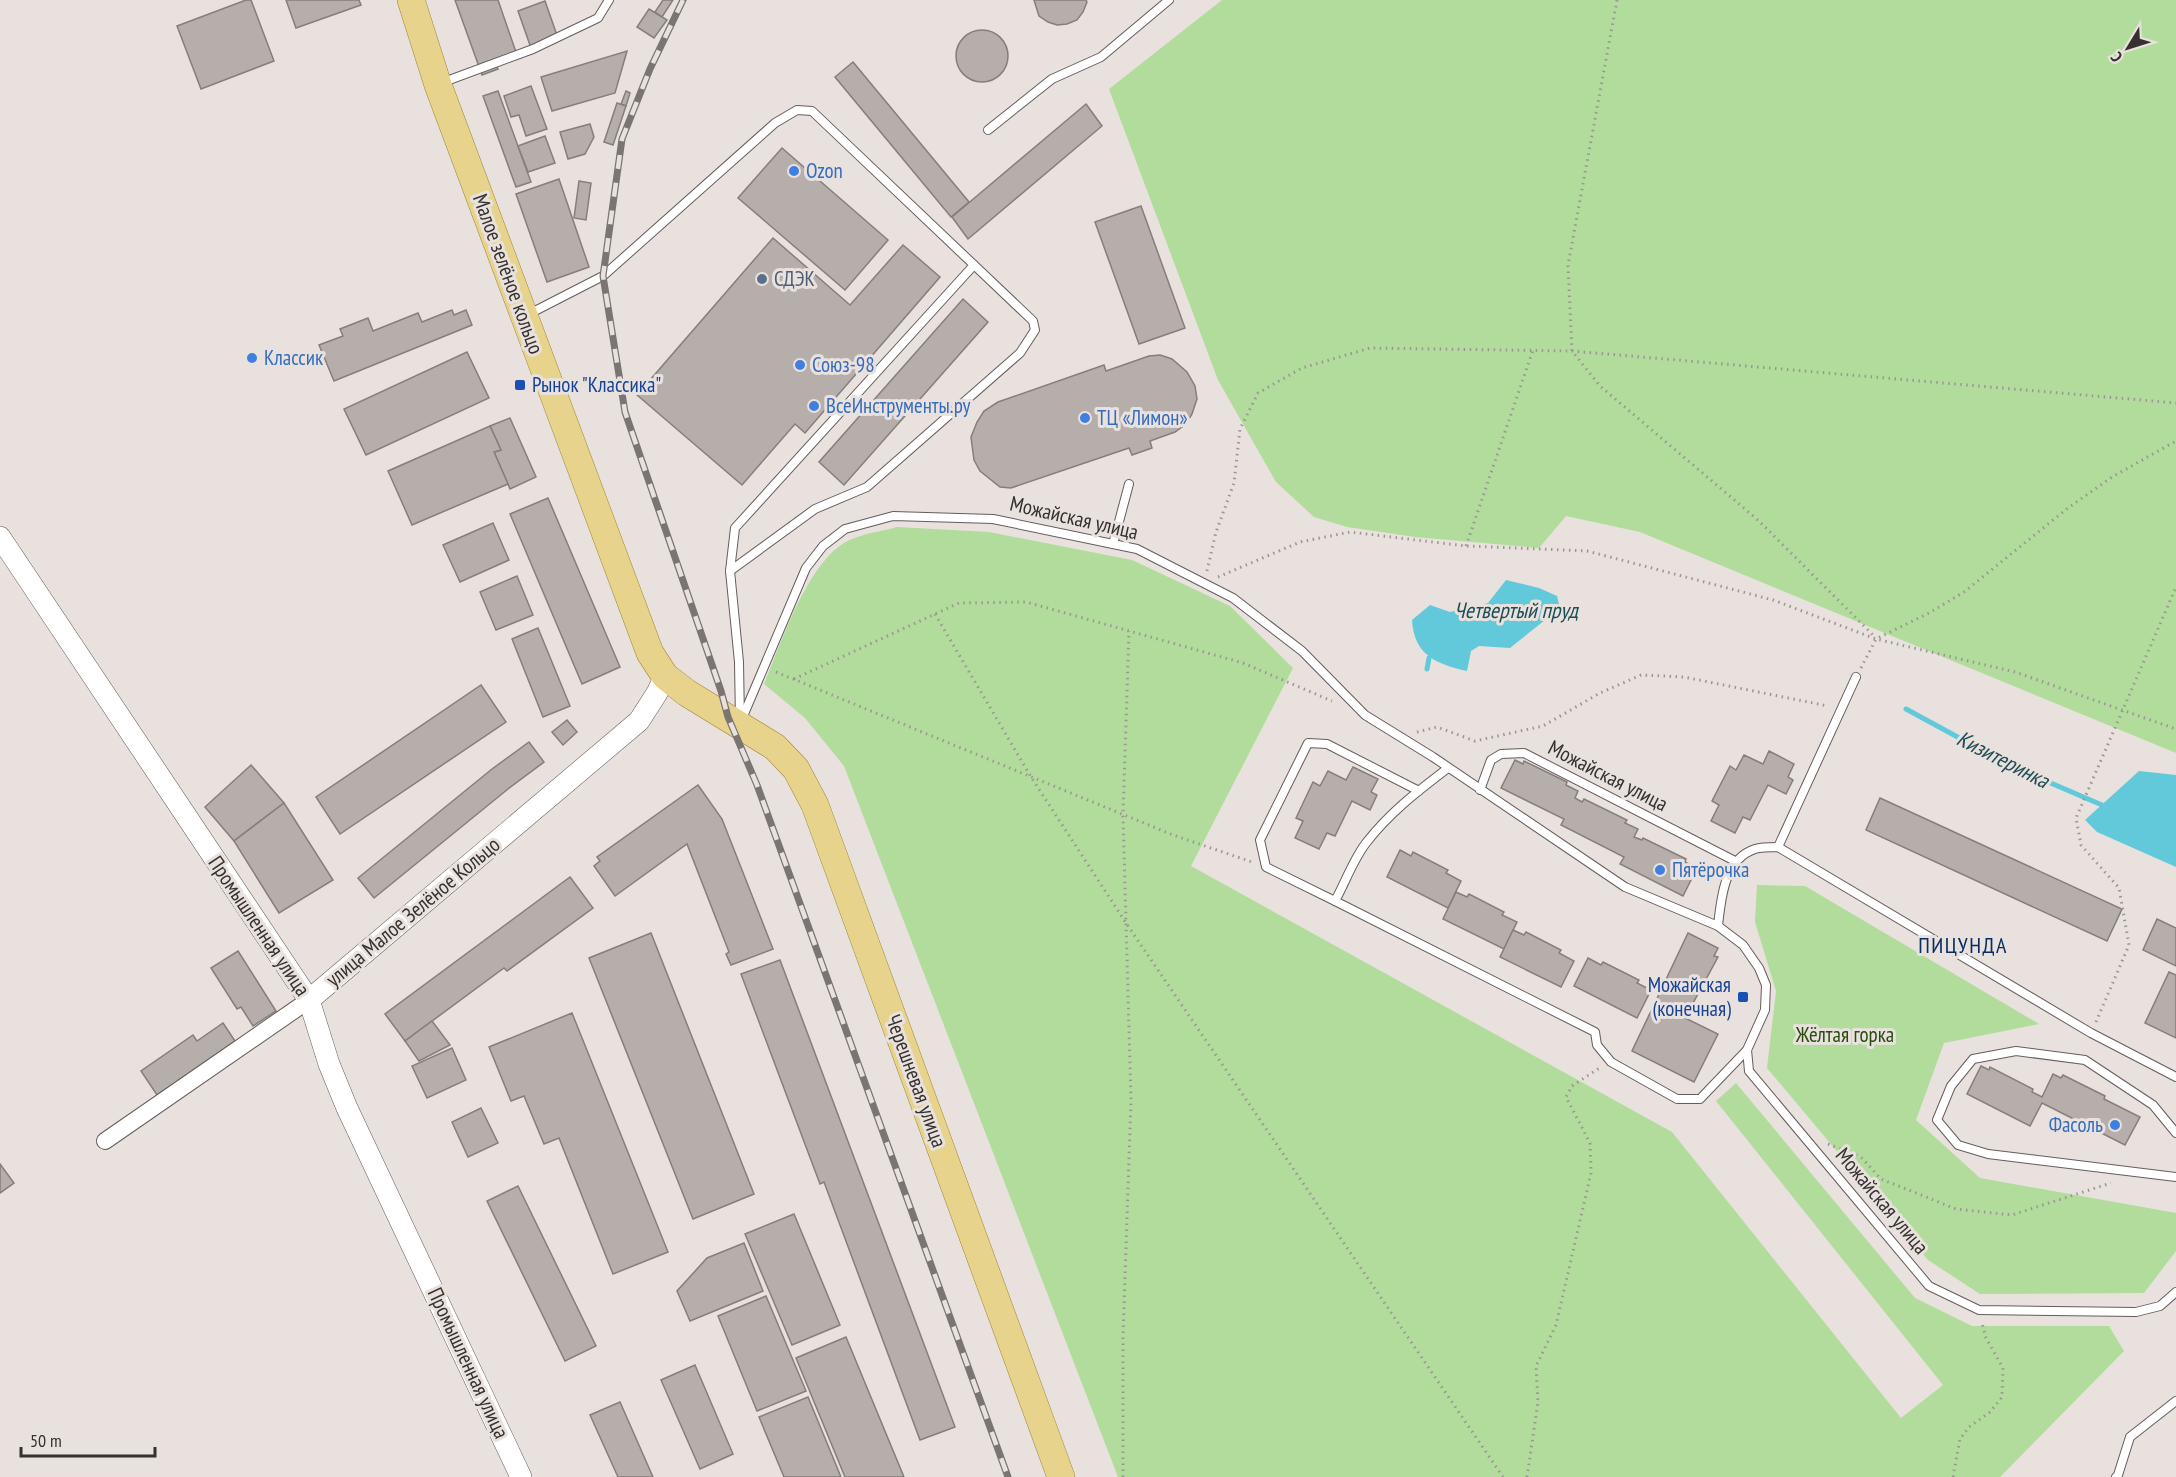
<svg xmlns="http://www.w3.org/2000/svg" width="2176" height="1477" viewBox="0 0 2176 1477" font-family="'PT Sans Narrow',sans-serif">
<rect width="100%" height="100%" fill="#e9e1dd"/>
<g fill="#b1dc9c">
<polygon points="1222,0 2176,0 2176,753 1640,532 1566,516 1539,548 1415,537 1347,527 1314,517 1276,482 1218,380 1109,89"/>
<path d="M897,527L989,532L1132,560L1230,606L1293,668L1191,866L1672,1132L1901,1418L1943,1385L1716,1101L1736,1083L1915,1298L1972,1326H2109L2124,1351L2000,1477H1118L844,766L805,718L764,684C782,642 809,556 852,539C866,533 883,531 897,527Z"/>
<polygon points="1757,885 1805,886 2039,1024 1944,1043 1916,1120 1980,1178 2176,1213 2176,1251 2144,1293 1980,1294 1928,1260 1767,1068 1776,991 1755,922"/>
</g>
<g fill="#62c9db">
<path d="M1506,580L1539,588L1557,596L1560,608L1510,648L1479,646L1471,651L1467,671C1436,664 1414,655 1412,620L1430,605L1450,612L1488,603Z"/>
<polygon points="2139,771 2176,775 2176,867 2097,832 2085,820"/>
</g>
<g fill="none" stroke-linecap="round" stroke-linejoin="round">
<g stroke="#62c9db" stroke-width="5">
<polyline points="1427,669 1429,658"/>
<polyline points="1906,709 2011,766 2102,805"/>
</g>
</g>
<g fill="#b6aeaa" stroke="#857e7a" stroke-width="1.5">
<polygon points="246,0 251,0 274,61 201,89 177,26"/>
<polygon points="286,0 359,0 361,5 296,28"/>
<polygon points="455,0 498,0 517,55 495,63 498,69 482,75"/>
<polygon points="663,0 673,0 662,17 655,12"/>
<polygon points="1034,0 1086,0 1087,2 1083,12 1077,20 1067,24 1057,25 1048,22 1039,16"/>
<polygon points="545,1 558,38 531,48 518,11"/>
<polygon points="649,9 667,20 654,38 637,27"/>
<circle cx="982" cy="56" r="26"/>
<polygon points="627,51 615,93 552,111 541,77"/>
<polygon points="853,62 969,202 951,217 835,77"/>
<polygon points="531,86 547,129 526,136 519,115 511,117 504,96"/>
<polygon points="498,91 531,182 516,187 483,96"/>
<polygon points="626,91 630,93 626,106 621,104"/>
<polygon points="617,103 626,106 613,145 604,142"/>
<polygon points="1086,104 1102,126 968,239 952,217"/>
<polygon points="590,124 594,137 585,154 568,159 560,132"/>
<polygon points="545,136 555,163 528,172 518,146"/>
<polygon points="782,148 888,240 845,290 738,198"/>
<polygon points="559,179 589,267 547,282 516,194"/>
<polygon points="579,181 591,183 586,220 574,218"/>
<polygon points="1141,206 1185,328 1139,344 1095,222"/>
<polygon points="773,238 850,305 903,245 940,277 805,433 795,424 742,485 637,395"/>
<polygon points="963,299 988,322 844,485 819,462"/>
<polygon points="452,310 454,315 466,310 472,325 334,381 319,345 343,336 340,329 368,318 373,331 418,313 422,322"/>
<polygon points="467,352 489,398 366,455 344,409"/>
<polygon points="1160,355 1172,359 1187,372 1195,386 1197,399 1192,414 1186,424 1175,432 1150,441 1152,448 1132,455 1129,448 1011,488 1000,487 980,471 974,460 971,437 977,422 984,411 998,402 1104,365 1106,371 1149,356"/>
<polygon points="510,418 536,477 510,489 494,452 501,450 490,426"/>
<polygon points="490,426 501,450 494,452 508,484 412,525 388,471"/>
<polygon points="548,498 620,667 582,684 510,514"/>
<polygon points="493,523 509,560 460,582 443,545"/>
<polygon points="517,576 533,615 496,630 480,592"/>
<polygon points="538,628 570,706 543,717 512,639"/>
<polygon points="481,685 506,722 340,834 316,797"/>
<polygon points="567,720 577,732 563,745 552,732"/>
<polygon points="529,742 544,762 508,789 374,898 358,878 492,769"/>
<polygon points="1769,751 1794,764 1788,777 1793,780 1786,794 1768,785 1750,820 1743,817 1735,833 1711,821 1719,805 1712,801 1730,766 1736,770 1744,755 1763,764"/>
<polygon points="1515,760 1523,764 1524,761 1567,782 1566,785 1578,791 1575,798 1582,802 1584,799 1627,820 1625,823 1638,829 1634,837 1642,840 1643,838 1686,859 1685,862 1697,868 1683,896 1620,864 1624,857 1561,825 1564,819 1501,788"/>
<polygon points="251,765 284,803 234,841 205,807"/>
<polygon points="1353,767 1378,779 1371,792 1377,795 1370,810 1352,801 1335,836 1327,833 1319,849 1295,838 1303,821 1296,818 1313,782 1320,786 1328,771 1346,780"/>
<polygon points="698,785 722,819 773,949 731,965 726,954 729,952 687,844 615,896 594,866 600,861 597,857"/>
<polygon points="1880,798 2122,909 2107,941 1866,830"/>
<polygon points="284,803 333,880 279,913 234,841"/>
<polygon points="1400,850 1411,856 1413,852 1448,870 1446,873 1461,881 1448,908 1387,877"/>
<polygon points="570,877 593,908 507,971 504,968 405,1041 385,1014"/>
<polygon points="1456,892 1467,897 1469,894 1504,912 1502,915 1517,922 1504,949 1443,919"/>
<polygon points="2157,919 2176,928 2176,966 2143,950"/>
<polygon points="1513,930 1524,935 1526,932 1561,950 1559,953 1574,961 1561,987 1500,957"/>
<polygon points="651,933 754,1194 693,1219 589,958"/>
<polygon points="1688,933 1718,948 1714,956 1718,957 1685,1018 1718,1034 1694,1082 1632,1051"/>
<polygon points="238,951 276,1011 253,1026 241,1007 237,1009 211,968"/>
<polygon points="1588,958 1601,965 1603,962 1639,980 1637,983 1651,990 1637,1018 1574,986"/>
<polygon points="780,960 955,1427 920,1440 824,1182 820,1184 741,974"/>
<polygon points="2169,972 2176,975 2176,1038 2145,1023"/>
<polygon points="572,1013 668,1252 613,1274 559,1138 544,1144 524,1096 511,1101 489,1047"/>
<polygon points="432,1021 450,1045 419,1061 405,1041"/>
<polygon points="223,1023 235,1041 157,1095 141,1071 193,1035 197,1041"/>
<polygon points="452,1048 466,1080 427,1098 412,1066"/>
<polygon points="1981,1066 1989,1070 1990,1067 2033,1089 2032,1092 2042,1097 2053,1074 2061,1078 2063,1075 2105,1096 2104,1099 2140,1117 2125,1145 2042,1103 2030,1126 1967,1094"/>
<polygon points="481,1108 498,1143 468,1157 452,1122"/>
<polygon points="0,1164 14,1183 0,1193"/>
<polygon points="518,1186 596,1346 565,1361 487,1201"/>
<polygon points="794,1214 840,1325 792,1345 745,1234"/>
<polygon points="744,1243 763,1291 690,1321 677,1291 707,1258"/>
<polygon points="766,1296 806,1391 757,1411 718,1316"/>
<polygon points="846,1337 904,1477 845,1477 796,1358"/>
<polygon points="695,1365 733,1454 700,1469 661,1380"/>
<polygon points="808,1397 841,1477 784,1477 759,1417"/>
<polygon points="620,1402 653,1477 618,1477 590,1415"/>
</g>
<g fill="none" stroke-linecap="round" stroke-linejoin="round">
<defs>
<g id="service">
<polyline points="441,83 533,49 598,18 609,0"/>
<polyline points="988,130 1052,79 1101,57 1169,0"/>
<polyline points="527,315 603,276 775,123 797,110 812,111 1033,321 1035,330 1020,353 867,487 815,509 730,571"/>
<polyline points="1113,544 1129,484"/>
<polyline points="740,721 739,662 730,571 735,528 974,265"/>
<polyline points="741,721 806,568 823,546 845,529 893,516 993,519 1137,549 1233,598 1302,651 1365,715 1433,757 1625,887 1718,926 1743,945 1759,968 1766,985 1765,1010 1747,1050 1749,1071 1929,1286 1979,1310 2136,1312 2160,1306 2176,1292"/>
<polyline points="1480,790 1491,760 1501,754 1524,753 1735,861"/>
<path d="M1419,791L1327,744L1308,743L1260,840L1266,867L1335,901C1345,883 1353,860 1366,843C1390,812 1418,791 1448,768"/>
<polyline points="1778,847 1856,677"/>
<polyline points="1335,901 1595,1032 1597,1045 1611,1062 1677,1099 1700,1099 1747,1050"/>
<path d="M1718,926C1721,899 1724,859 1755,849C1761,847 1771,847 1778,847L2091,1033L2176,1077"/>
<polyline points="2176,1133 2153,1105 2085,1060 2016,1051 1973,1059 1951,1086 1937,1120 1958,1145 1988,1154 2176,1177"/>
<polyline points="2116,1477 2118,1475 2130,1437 2176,1401"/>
</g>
<polyline id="minor" points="105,1141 309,1000"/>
<g id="tertiary">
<polyline points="0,537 309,1000 329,1064 347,1108 521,1477"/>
<polyline points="309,1000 639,721 657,693 665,676"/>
</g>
<polyline id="primary" points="411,0 438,85 650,653 665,676 687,693 775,747 796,769 815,805 1061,1477"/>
</defs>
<use href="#service" stroke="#645d59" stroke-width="10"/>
<use href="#minor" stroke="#645d59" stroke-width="18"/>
<use href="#tertiary" stroke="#645d59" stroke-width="22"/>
<use href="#primary" stroke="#9e8738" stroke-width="28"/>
<g stroke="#9c9693" stroke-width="3" stroke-dasharray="1.5 4.5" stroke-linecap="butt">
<polyline points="1617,0 1568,265 1572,351 1600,386 1759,521 1875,637"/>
<polyline points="1466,546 1533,350"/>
<polyline points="1207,571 1216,532 1234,483 1240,429 1258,393 1302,368 1370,348 1572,351 2176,403"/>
<polyline points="1218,577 1300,542 1350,532 1466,546 1587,551 1773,600 1876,639 2015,672 2176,729"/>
<polyline points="935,614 1031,777 1126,923 1503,1477"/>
<polyline points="1861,668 1876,639 1929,613 1964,592 2068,508 2112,477 2176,441"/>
<polyline points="776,672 1173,835 1252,862"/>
<polyline points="794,679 959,603 1026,602 1243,663 1332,701"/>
<polyline points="1417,732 1437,727 1475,741 1543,726 1600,693 1641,675 1684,677 1828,706"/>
<polyline points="2096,1022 2129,945 2119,888 2081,845 2076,818 2176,587"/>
<polyline points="1828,1144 1861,1157 1881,1179 1956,1209 2012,1215 2111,1183"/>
<polyline points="1123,1477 1123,1336 1131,1100 1123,815 1129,631"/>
<polyline points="1527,1477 1538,1402 1536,1366 1556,1325 1591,1173 1590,1143 1566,1097 1572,1086 1601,1067"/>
<polyline points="1953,1477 1960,1439 1969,1427 1990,1412 2002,1397 2003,1368 1986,1338 1982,1323"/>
</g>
<use href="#service" stroke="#fff" stroke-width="8"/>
<use href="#minor" stroke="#fff" stroke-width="16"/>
<use href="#tertiary" stroke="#fff" stroke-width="21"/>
<use href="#primary" stroke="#e7d38b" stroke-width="27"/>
<defs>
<polyline id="rail" points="683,0 650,69 622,139 603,276 625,412 721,691 728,717 757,785 1008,1477"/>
</defs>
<use href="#rail" stroke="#7a7572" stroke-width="7"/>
<use href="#rail" stroke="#e9e1dd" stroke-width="4.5" stroke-dasharray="14" stroke-linecap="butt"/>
</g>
<g fill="#3f7fe0" stroke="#e9e1dd" stroke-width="2">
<circle cx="794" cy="171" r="6"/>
<circle cx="252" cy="358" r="6"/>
<circle cx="800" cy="365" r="6"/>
<circle cx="814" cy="406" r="6"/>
<circle cx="1085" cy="418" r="6"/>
<circle cx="1660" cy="870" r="6"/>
<circle cx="2115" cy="1125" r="6"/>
</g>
<circle fill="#5c6f8a" stroke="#e9e1dd" stroke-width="2" cx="762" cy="279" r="6"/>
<g fill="#1a4fb4" stroke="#e9e1dd" stroke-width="2">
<rect x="514" y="379" width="12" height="12" rx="3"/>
<rect x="1737" y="991" width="12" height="12" rx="3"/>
</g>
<g text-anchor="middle" stroke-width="6" stroke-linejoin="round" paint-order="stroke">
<g font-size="21" fill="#366cbe" stroke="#e9e1dd" text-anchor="start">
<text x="806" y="178">Ozon</text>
<text x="264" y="365">Классик</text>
<text x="812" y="372">Союз-98</text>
<text x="826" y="413">ВсеИнструменты.ру</text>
<text x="1097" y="425">ТЦ «Лимон»</text>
<text x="1672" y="877">Пятёрочка</text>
<text x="2103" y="1132" text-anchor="end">Фасоль</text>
</g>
<g font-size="21" fill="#34312f" stroke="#e9e1dd">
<text transform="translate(508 274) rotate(70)" y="7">Малое зелёное кольцо</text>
<text transform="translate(1074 518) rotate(13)" y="7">Можайская улица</text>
<text transform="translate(1608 776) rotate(27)" y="7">Можайская улица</text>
<text transform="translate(413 912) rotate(-40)" y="7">улица Малое Зелёное Кольцо</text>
<text transform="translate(259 926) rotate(56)" y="7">Промышленная улица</text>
<text transform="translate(916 1081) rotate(70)" y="7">Черешневая улица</text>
<text transform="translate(1882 1201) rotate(50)" y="7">Можайская улица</text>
<text transform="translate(468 1363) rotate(65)" y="7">Промышленная улица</text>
</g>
<g font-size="21" fill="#4e5e75" stroke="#e9e1dd" text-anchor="start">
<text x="774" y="286">СДЭК</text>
</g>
<g font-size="21" fill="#164399" stroke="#e9e1dd" text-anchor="start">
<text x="532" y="392">Рынок "Классика"</text>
<text x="1731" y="992" text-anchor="end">Можайская<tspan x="1731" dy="24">(конечная)</tspan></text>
</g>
<g font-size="21" fill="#264d0b" stroke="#e9e1dd">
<text x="1845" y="1042">Жёлтая горка</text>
</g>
<g font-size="22" font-style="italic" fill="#1f4d55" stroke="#e9e1dd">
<text x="1516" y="618">Четвертый пруд</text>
<text transform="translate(2003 759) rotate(27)" y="8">Кизитеринка</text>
</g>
<g font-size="22" letter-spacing="1.5" fill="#052d60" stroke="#e9e1dd">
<text x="1963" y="953">ПИЦУНДА</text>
</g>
</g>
<g transform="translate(2128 48) rotate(232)" stroke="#e9e1dd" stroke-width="4.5" paint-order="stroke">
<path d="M0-4.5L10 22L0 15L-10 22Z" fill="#34312f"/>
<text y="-9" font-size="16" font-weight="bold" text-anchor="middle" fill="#34312f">С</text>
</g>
<path d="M21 1447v9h134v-9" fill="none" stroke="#34312f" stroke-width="3"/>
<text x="30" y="1447" font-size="18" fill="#34312f" stroke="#e9e1dd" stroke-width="4.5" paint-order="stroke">50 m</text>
</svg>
